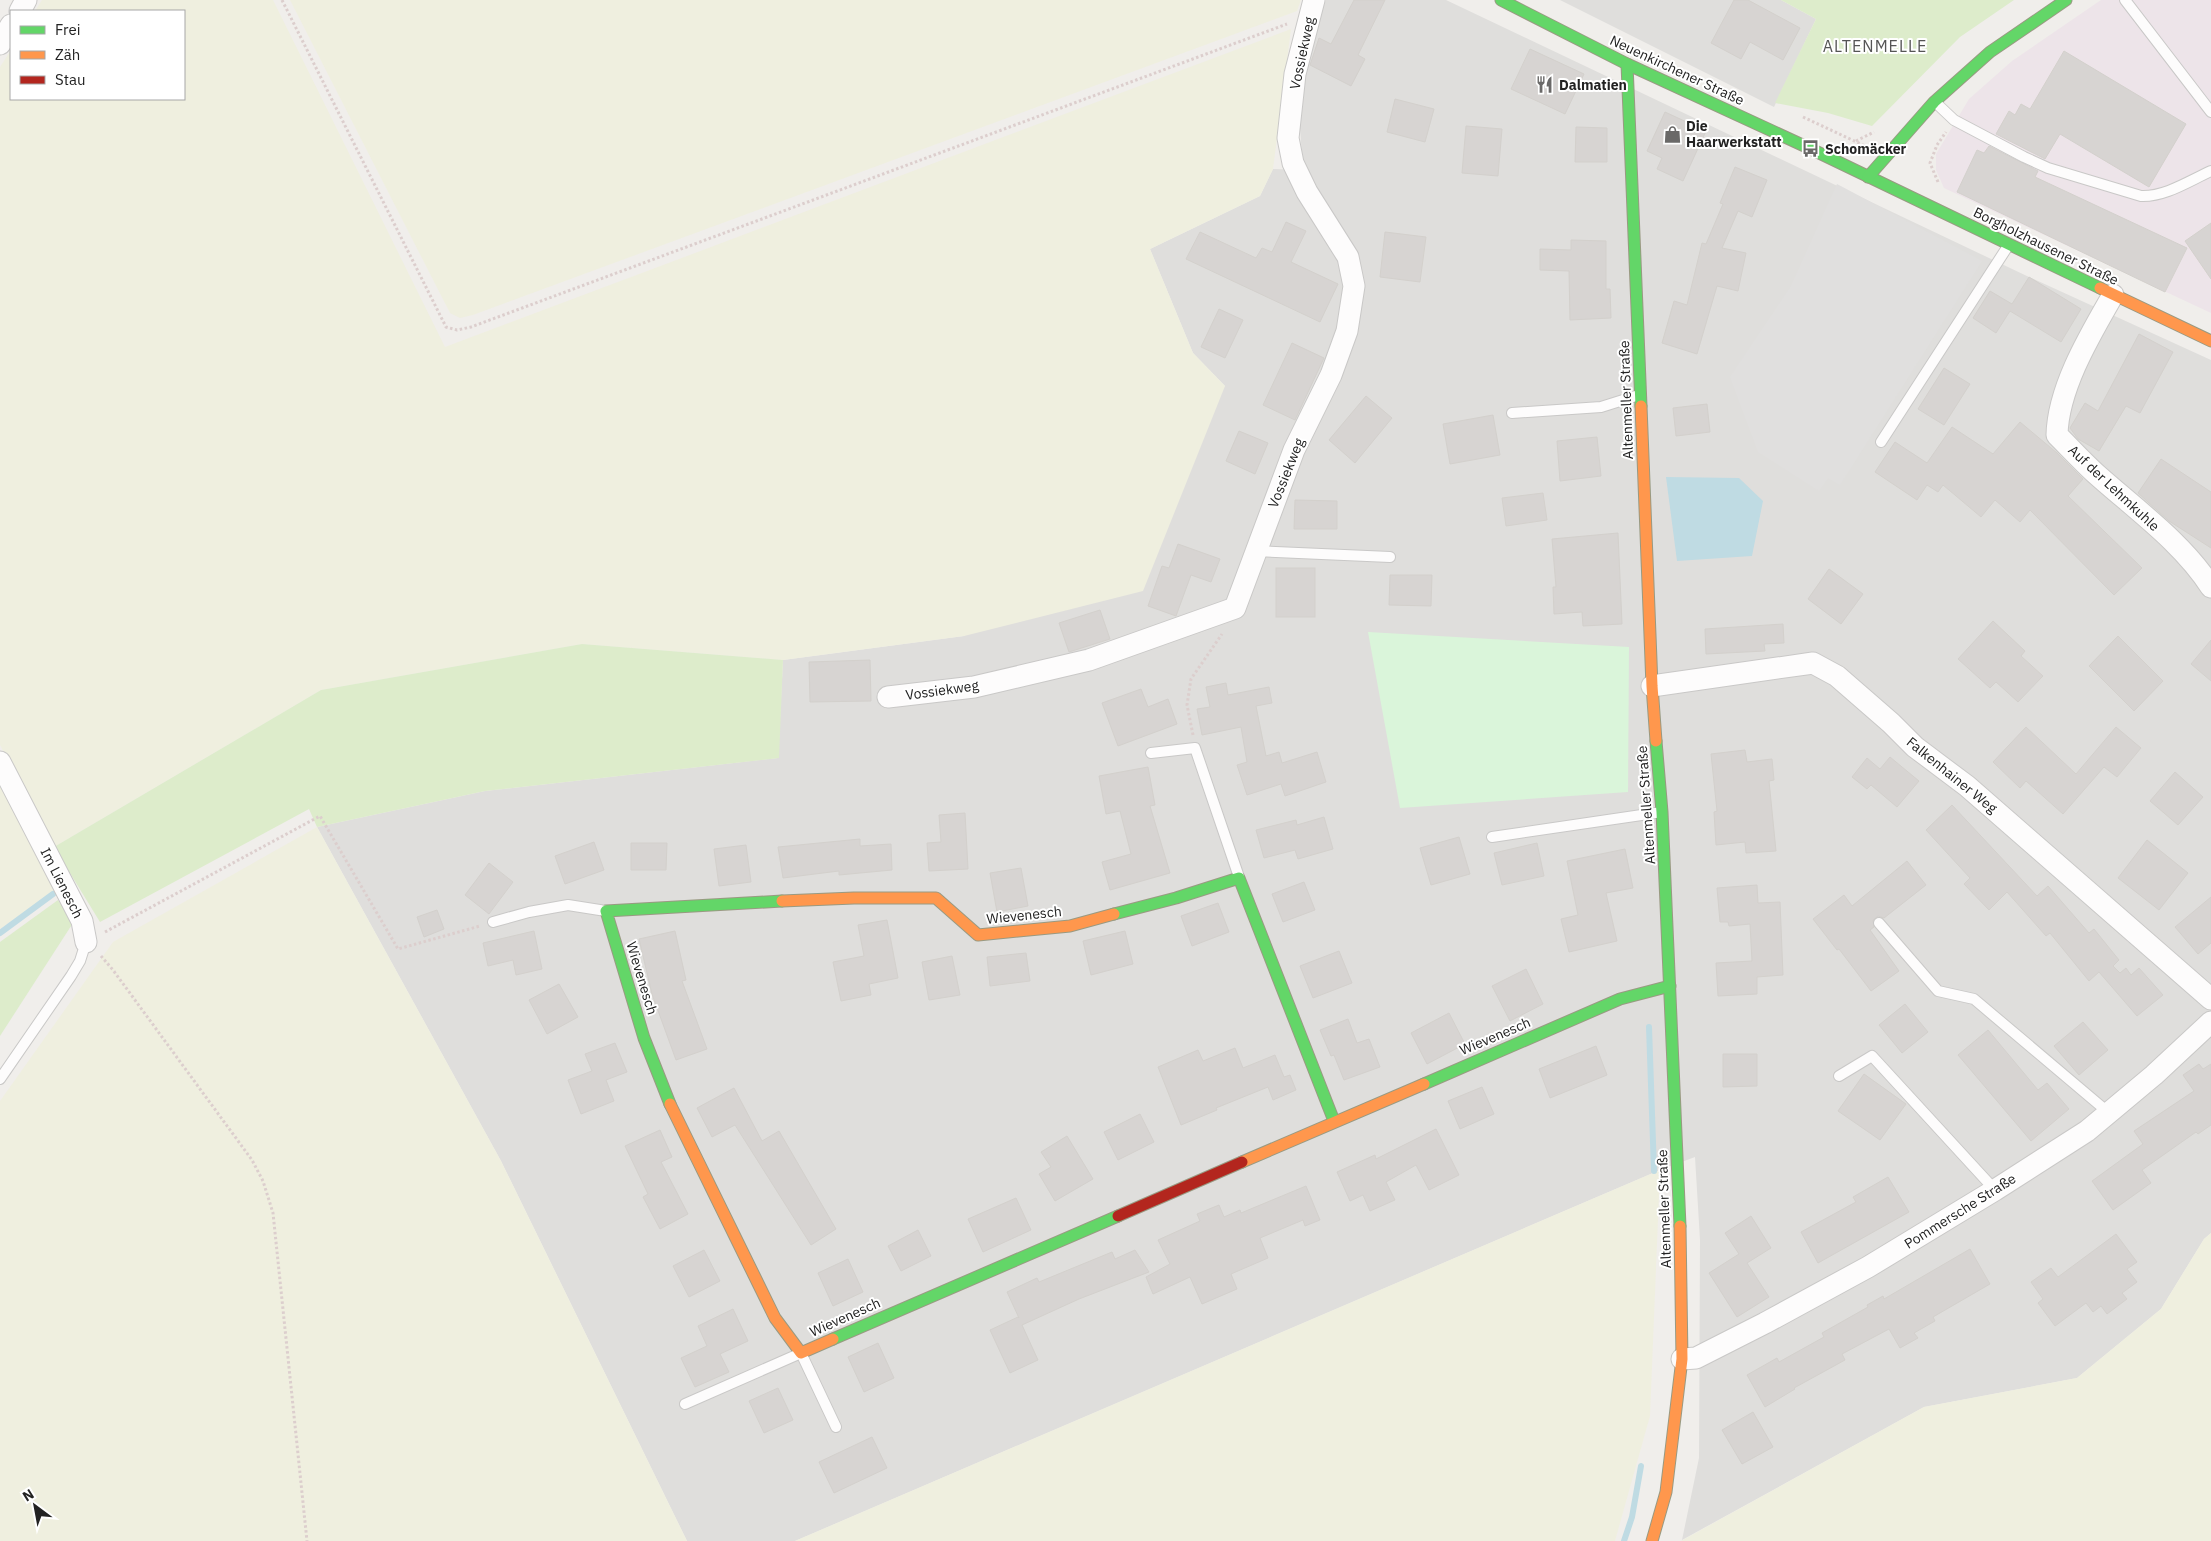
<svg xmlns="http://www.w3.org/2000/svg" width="2211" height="1541" viewBox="0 0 2211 1541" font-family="'IBM Plex Sans',sans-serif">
<rect width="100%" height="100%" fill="#f0eeeb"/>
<g fill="#dfdedc">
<polygon points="1326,0 1446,0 2029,277 2211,360 2211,1233 2204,1239 2161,1309 2077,1378 1924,1407 1682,1540 1699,1458 1700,1240 1695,1157 1660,1170 795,1541 687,1541 501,1161 317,827 485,791 778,758 783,660 964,636 1225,386 1193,353 1150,249 1260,196 1273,169 1303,170 1299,114 1310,42"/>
<polygon points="1560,0 1781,0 1816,19 1774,107"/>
</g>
<polygon fill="#ede4e9" points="2101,0 2211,0 2211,313 1944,188 1936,170 1936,154 1969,99 2012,61"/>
<g fill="#efefdf">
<polygon points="42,0 273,0 445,347 1291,29 1273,169 1260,196 1150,249 1193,353 1225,386 1143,591 964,636 783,660 582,644 321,690 54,847 0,745 0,67 11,50 11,99 184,99 184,11 35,11"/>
<polygon points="290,0 1301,0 1297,11 473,315 460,318 450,313"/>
<polygon points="0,774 57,889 0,929"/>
<polygon points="317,827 501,1161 687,1541 0,1541 0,1101 113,942"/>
<polygon points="1660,1170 1650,1416 1615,1541 795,1541"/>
<polygon points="2211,1233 2211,1541 1681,1541 1924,1407 2077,1378 2161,1309 2204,1239"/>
</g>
<g fill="#ddeccb">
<polygon points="1781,0 2014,0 1960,37 1872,126 1828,113 1775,103 1816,19"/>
<polygon points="582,644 783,660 779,758 485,791 317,827 309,809 100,922 54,847 321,690"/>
<polygon points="58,900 73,923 0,1036 0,942"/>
</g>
<polygon fill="#daf5da" points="1368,632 1629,647 1628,792 1400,808"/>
<polygon fill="#e0dfde" points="1837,184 1982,261 1840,485 1828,478 1819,491 1758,452 1730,377 1791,286"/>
<polygon fill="#bfdbe3" points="1666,477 1739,478 1763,501 1752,556 1677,561"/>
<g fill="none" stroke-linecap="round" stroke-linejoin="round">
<g stroke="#bfdbe3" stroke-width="6">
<polyline points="0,933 53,894"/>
<polyline points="1649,1027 1654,1171"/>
<polyline points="1624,1541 1632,1517 1641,1466"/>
</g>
</g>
<g fill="#d7d4d2" stroke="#d3d0cc">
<polygon points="1354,0 1385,0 1358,55 1365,59 1351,86 1310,65 1319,38 1331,44"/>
<polygon points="1734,0 1748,0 1800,28 1783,60 1750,42 1741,59 1711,43"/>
<polygon points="1530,49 1584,74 1565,114 1511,89"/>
<polygon points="2064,51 2186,124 2149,187 2060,134 2045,159 1996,134 2009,111 2015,115 2021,104 2030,109"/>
<polygon points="1395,99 1434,109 1425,142 1387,132"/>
<polygon points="1665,112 1706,131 1683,181 1657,169 1662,158 1647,151"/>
<polygon points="1466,126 1502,129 1498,176 1462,173"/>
<polygon points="1576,127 1607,128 1607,162 1575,162"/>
<polygon points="1989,146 2038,171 2035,177 2187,248 2165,292 1957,192 1977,150 1984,153"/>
<polygon points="1735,167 1767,180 1752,217 1738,211 1722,248 1746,253 1738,291 1717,286 1697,354 1662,343 1674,301 1687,305 1702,243 1706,244 1723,204 1720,203"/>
<polygon points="1286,222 1306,231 1291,262 1338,284 1320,322 1186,259 1200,232 1256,258 1262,248 1272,252"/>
<polygon points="2211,223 2211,279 2185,241"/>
<polygon points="1385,232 1426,237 1420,282 1380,277"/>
<polygon points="1571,240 1606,241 1606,289 1610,289 1611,318 1570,320 1569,271 1540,270 1540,249 1571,250"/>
<polygon points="2029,277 2081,309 2061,342 2010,311 1996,333 1973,318 1990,291 2012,304"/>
<polygon points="1219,309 1243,320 1225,358 1201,347"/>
<polygon points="2139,334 2173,352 2140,413 2126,406 2099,451 2078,439 2070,428 2085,403 2098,411"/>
<polygon points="1292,343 1324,358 1295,420 1263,405"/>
<polygon points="1944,368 1970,384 1944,425 1918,409"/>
<polygon points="1366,396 1392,418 1355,463 1329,440"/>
<polygon points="1707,404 1710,432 1676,436 1673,408"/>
<polygon points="1493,415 1500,455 1450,464 1443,424"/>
<polygon points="2020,422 2057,453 2083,479 2068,496 2142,568 2114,595 2030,510 2020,522 1995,500 1981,517 1943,485 1938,492 1927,485 1917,500 1875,472 1895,442 1927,463 1952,427 1993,454"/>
<polygon points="1239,431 1268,443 1255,474 1226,461"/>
<polygon points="1597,437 1601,476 1560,481 1557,441"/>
<polygon points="2161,459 2211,492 2211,548 2169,521 2138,493"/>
<polygon points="1543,493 1547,520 1506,526 1502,498"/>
<polygon points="1295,500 1337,501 1337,529 1294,529"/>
<polygon points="1618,533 1622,624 1583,626 1582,612 1554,614 1553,587 1556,587 1552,539"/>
<polygon points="1178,544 1220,559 1211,582 1191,575 1176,616 1148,606 1162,566 1169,568"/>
<rect x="1276" y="568" width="39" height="49"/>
<polygon points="1829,569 1863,594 1841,624 1808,599"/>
<polygon points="1390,575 1432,575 1431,606 1389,605"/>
<polygon points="1100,610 1110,639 1069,652 1059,623"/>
<polygon points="1993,621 2025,651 2021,656 2043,676 2018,702 1996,682 1990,688 1958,659"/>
<polygon points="1783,624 1784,643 1764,644 1765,651 1706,654 1705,629"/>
<polygon points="2118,636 2163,681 2134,711 2089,666"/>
<polygon points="2211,640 2211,681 2191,664"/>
<polygon points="870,660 871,701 810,702 809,662"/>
<polygon points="1226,683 1228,695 1269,687 1272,703 1256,706 1266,756 1279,752 1282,763 1317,752 1326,782 1285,796 1281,784 1247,795 1237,765 1247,762 1241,727 1202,735 1197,709 1210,707 1206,687"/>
<polygon points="1141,689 1148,707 1168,699 1177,724 1118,746 1102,703"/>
<polygon points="2026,727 2076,774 2116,727 2141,748 2117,777 2104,767 2063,814 2026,781 2020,788 1993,762"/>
<polygon points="1745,750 1747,762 1772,759 1774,780 1769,781 1776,851 1746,853 1745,842 1716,845 1714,812 1717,811 1711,754"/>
<polygon points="1890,757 1919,781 1897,807 1871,785 1867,789 1852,777 1867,758 1880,769"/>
<polygon points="1148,767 1155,805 1150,806 1170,873 1110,890 1102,862 1131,854 1120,811 1106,814 1099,776"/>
<polygon points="2175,772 2203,797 2178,825 2150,801"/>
<polygon points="1952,805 2037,896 2048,886 2089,933 2094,929 2119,960 2113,966 2120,973 2126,968 2131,975 2139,968 2163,995 2137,1016 2099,972 2089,981 2050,933 2046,936 2007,892 1989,910 1964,884 1970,878 1926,830"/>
<polygon points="965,813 968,869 929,871 927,843 941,842 939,815"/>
<polygon points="1324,817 1333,849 1298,859 1295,850 1264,858 1256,830 1296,820 1297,825"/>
<polygon points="1459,837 1470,874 1431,885 1420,848"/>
<polygon points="860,839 860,846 891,844 892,870 839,875 839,871 783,878 778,847"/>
<polygon points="2147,840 2188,873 2159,910 2118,878"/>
<polygon points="594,842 604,870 565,884 555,856"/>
<polygon points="631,843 667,843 666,870 631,870"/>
<polygon points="1537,843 1544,876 1502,885 1494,853"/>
<polygon points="746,845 751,882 719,886 714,849"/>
<polygon points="1625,849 1633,888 1606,893 1617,941 1569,952 1561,919 1578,915 1567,861"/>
<polygon points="1907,861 1926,885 1884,918 1878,916 1873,920 1874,927 1870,930 1899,971 1871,991 1839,949 1837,950 1813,919 1844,895 1852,906"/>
<polygon points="489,863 513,882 489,914 465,895"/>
<polygon points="1021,868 1028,906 997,912 990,873"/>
<polygon points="1304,882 1315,910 1283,922 1272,894"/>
<polygon points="1757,885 1758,903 1780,902 1783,975 1757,977 1757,994 1718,996 1716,963 1752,961 1750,924 1729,926 1728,922 1720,922 1717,888"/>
<polygon points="2211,897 2211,943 2198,954 2175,927"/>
<polygon points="1218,903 1229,932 1192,946 1181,916"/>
<polygon points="437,910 444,929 424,937 417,917"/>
<polygon points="887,920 898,978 869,984 871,995 841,1001 833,962 864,956 858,925"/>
<polygon points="534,931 542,969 516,975 513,960 488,966 483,943"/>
<polygon points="675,931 686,980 682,981 707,1049 676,1060 652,994 639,939"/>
<polygon points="1125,931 1133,964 1091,975 1083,941"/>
<polygon points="1339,951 1352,983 1313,998 1300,966"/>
<polygon points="1026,953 1030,981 990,986 987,957"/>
<polygon points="952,956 960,995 929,1000 922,962"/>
<polygon points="1526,969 1543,1004 1510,1021 1492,986"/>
<polygon points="559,984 578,1017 547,1034 529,1000"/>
<polygon points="1905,1004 1928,1032 1902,1053 1879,1025"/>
<polygon points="1449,1013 1465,1044 1427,1064 1411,1033"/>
<polygon points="1348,1019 1357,1043 1369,1039 1380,1067 1344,1080 1334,1055 1331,1056 1320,1030"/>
<polygon points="2083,1022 2108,1050 2079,1075 2054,1046"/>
<polygon points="1988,1030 2038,1090 2047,1083 2069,1109 2031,1141 1958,1055"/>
<polygon points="615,1043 627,1072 606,1080 614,1101 581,1114 568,1080 592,1071 585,1054"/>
<polygon points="1596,1046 1607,1075 1550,1098 1539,1069"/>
<polygon points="1235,1048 1243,1068 1275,1055 1284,1077 1290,1075 1296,1090 1273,1100 1268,1087 1216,1108 1217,1110 1181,1125 1158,1067 1198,1050 1203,1061"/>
<polygon points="1723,1054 1757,1054 1757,1086 1723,1087"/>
<polygon points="2199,1064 2203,1069 2211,1064 2211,1125 2198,1134 2196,1132 2142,1170 2151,1183 2113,1210 2092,1181 2143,1144 2134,1131 2194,1091 2183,1075"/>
<polygon points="1864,1074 1906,1104 1880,1140 1838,1111"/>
<polygon points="1482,1087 1494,1114 1460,1129 1448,1101"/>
<polygon points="734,1088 762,1141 779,1131 836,1229 811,1245 735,1125 712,1137 697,1108"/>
<polygon points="1140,1114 1154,1142 1118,1160 1104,1132"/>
<polygon points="1436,1129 1459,1175 1429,1190 1416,1165 1386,1182 1395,1200 1370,1211 1363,1195 1350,1201 1337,1172 1375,1155 1376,1159"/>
<polygon points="660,1130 672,1157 661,1162 688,1214 660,1229 643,1197 648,1194 625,1146"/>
<polygon points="1067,1136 1093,1179 1055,1201 1039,1174 1051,1167 1041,1152"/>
<polygon points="1888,1177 1909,1212 1818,1263 1801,1232 1856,1202 1853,1197"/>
<polygon points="1306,1186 1320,1220 1305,1226 1303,1220 1260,1238 1268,1258 1231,1274 1237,1289 1202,1304 1190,1277 1153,1294 1146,1277 1170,1264 1158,1240 1200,1221 1197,1214 1219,1205 1224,1217 1240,1210 1241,1213"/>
<polygon points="1016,1198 1031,1230 983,1252 968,1219"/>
<polygon points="1751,1216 1771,1248 1747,1263 1769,1297 1737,1317 1709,1273 1739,1254 1725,1233"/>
<polygon points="918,1230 931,1256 901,1271 888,1246"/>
<polygon points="2116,1234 2137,1262 2127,1269 2137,1282 2122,1293 2127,1299 2107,1314 2101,1306 2093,1312 2086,1303 2055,1326 2038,1303 2043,1299 2031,1282 2051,1268 2058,1277"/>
<polygon points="1970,1249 1990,1284 1933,1317 1935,1321 1914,1333 1918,1338 1900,1348 1889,1329 1842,1354 1845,1360 1794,1388 1795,1389 1765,1407 1747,1375 1777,1358 1779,1362 1824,1337 1822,1333 1868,1307 1867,1305 1883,1296 1884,1299"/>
<polygon points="704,1250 720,1281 689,1297 673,1266"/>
<polygon points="1135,1250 1149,1272 1079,1299 1022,1325 1038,1360 1010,1373 990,1330 1018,1317 1019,1318 1007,1292 1037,1278 1039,1282 1112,1252 1115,1259"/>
<polygon points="848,1259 863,1292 833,1306 818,1273"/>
<polygon points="733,1309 748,1341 720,1354 729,1372 695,1387 681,1358 707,1346 698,1326"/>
<polygon points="878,1343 894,1378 864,1392 848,1357"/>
<polygon points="778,1388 793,1420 764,1433 749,1401"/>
<polygon points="1753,1412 1773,1447 1742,1464 1722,1430"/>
<polygon points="872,1437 887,1468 834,1493 819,1462"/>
</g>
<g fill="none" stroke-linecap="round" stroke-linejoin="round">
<defs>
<g id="lane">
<polyline points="2125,0 2211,112"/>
<path d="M1935,102L1954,120L2024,157L2048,168L2141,196C2165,197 2189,181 2211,171"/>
<polyline points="1512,413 1601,407 1639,395"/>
<polyline points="1881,442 2008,246"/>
<polyline points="1255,551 1390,557"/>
<polyline points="1151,753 1195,748 1239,877"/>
<polyline points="1492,837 1662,812"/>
<polyline points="493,922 529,912 568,905 606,911"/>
<polyline points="1879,923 1938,991 1974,999 2109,1113"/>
<polyline points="1839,1076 1872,1056 1995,1190"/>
<polyline points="0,1079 71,976 80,961 86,942"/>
<polyline points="685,1404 801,1353 836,1427"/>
</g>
<g id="street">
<polyline points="20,11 26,0"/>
<polyline points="0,44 11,25"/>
<path d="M2113,295C2090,335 2058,388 2057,435C2070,448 2082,461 2095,473C2135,509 2182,542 2211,587"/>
<polyline points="1652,686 1813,663 1837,676 1891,723 1915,747 1967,786 2211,999"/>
<polyline points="888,697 974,687 1089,660 1235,608 1294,450 1331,375 1347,331 1354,286 1348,257 1307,192 1293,163 1288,138 1295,74 1314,0"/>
<polyline points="0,762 82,921 86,942"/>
<polyline points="1682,1359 1696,1358 1765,1323 1868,1267 1995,1190 2087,1131 2154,1075 2211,1022"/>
</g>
<g id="fast">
<polyline points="1501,0 1627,64 1811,149 2100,288"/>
<polyline points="1627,64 1641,406"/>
<polyline points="1868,177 1934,102 1990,52 2066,0"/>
<polyline points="1656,741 1662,812 1680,1226"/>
<polyline points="1114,914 1176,898 1239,878 1334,1121"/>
<polyline points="1424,1084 1620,999 1670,986"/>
<polyline points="670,1104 644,1038 606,911 782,901"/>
<polyline points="833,1339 1118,1216"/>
</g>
<g id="slow">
<polyline points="2100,288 2211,341"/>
<polyline points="1641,406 1652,686 1656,741"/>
<polyline points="782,901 854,898 936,898 978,935 1070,926 1114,914"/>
<polyline points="670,1104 775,1318 801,1353 833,1339"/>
<polyline points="1242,1162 1424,1084"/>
<polyline points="1652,1541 1666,1492 1682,1359 1680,1226"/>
</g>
<polyline id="jam" points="1118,1216 1242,1162"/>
</defs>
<use href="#lane" stroke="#c9c8c7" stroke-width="12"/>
<use href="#street" stroke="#c9c8c7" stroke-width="23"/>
<use href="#fast" stroke="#999a82" stroke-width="13"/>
<use href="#slow" stroke="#999a82" stroke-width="13"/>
<use href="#jam" stroke="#999a82" stroke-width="13"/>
<g stroke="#dccecd" stroke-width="3" stroke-dasharray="2.5 2.5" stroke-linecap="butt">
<polyline points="282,0 446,327 457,330 471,327 1287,24"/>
<polyline points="1803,117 1865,146"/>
<polyline points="1856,141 1874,132"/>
<polyline points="1938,182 1930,163 1937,145 1946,132"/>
<polyline points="1193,735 1187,705 1191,679 1222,634"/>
<polyline points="105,932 320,816 398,949 480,926"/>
<polyline points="101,956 113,970 252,1160 263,1181 273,1213 307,1541"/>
</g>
<use href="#lane" stroke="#fdfcfc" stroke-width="10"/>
<use href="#street" stroke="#fdfcfc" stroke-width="21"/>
<use href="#fast" stroke="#63d668" stroke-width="11"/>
<use href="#slow" stroke="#ff974d" stroke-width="11"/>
<use href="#jam" stroke="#b3261e" stroke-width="11"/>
</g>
<defs>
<symbol id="restaurant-bare" viewBox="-9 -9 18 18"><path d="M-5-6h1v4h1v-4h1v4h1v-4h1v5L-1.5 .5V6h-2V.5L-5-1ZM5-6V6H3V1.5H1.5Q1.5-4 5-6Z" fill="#6a6968" stroke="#fff" stroke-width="2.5" paint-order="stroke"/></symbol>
<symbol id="shop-bare" viewBox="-9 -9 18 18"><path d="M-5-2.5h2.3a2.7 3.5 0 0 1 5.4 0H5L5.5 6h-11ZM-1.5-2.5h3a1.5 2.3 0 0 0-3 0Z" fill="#6a6968" stroke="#fff" stroke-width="2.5" paint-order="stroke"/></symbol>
<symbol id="bus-bare" viewBox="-9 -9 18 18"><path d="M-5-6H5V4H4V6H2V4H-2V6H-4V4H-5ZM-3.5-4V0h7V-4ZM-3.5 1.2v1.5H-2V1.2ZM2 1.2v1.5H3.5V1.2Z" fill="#6a6968" stroke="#fff" stroke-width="2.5" paint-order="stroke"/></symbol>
</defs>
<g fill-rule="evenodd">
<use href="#restaurant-bare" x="1532" y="72" width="25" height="25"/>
<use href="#shop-bare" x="1660" y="122" width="25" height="25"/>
<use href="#bus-bare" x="1798" y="136" width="25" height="25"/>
</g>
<g text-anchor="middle" stroke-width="4" stroke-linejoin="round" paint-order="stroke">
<g font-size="14" fill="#222" stroke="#fff">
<text transform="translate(1302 53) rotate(-78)" y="5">Vossiekweg</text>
<text transform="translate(1677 70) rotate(25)" y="5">Neuenkirchener Straße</text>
<text transform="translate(2046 246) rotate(26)" y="5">Borgholzhausener Straße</text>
<text transform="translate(1626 400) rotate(-92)" y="5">Altenmeller Straße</text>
<text transform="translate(1286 473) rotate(-68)" y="5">Vossiekweg</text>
<text transform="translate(2114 488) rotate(43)" y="5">Auf der Lehmkuhle</text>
<text transform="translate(942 690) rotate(-8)" y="5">Vossiekweg</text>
<text transform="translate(1952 775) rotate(39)" y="5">Falkenhainer Weg</text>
<text transform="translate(1646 805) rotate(-94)" y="5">Altenmeller Straße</text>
<text transform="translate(62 883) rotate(63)" y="5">Im Lienesch</text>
<text transform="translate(1024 915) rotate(-6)" y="5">Wievenesch</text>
<text transform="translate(642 978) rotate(73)" y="5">Wievenesch</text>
<text transform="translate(1495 1036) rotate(-23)" y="5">Wievenesch</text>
<text transform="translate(1664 1209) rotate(-92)" y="5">Altenmeller Straße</text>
<text transform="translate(1960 1211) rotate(-32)" y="5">Pommersche Straße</text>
<text transform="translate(845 1317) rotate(-24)" y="5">Wievenesch</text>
</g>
<g font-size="14" font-weight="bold" fill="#222" stroke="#fff" text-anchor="start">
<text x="1559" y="90">Dalmatien</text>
<text x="1686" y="131">Die<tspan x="1686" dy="16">Haarwerkstatt</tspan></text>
<text x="1825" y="154">Schomäcker</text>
</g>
<g font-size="16" letter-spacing="1" fill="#555" stroke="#fff">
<text x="1875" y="52">ALTENMELLE</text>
</g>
</g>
<rect x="10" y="10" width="175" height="90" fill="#ffffff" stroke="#a7a7a7"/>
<rect x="20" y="26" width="25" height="8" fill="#63d668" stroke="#a7a7a7"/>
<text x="55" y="35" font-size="15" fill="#222222">Frei</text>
<rect x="20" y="51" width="25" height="8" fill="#ff974d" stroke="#a7a7a7"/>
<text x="55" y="60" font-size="15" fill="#222222">Zäh</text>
<rect x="20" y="76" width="25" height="8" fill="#b3261e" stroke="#a7a7a7"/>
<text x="55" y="85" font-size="15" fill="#222222">Stau</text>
<g transform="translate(35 1506) rotate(328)" stroke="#ffffff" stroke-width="4" paint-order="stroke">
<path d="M0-4L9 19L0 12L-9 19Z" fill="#222222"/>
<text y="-8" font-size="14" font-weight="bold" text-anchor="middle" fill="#222222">N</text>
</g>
</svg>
